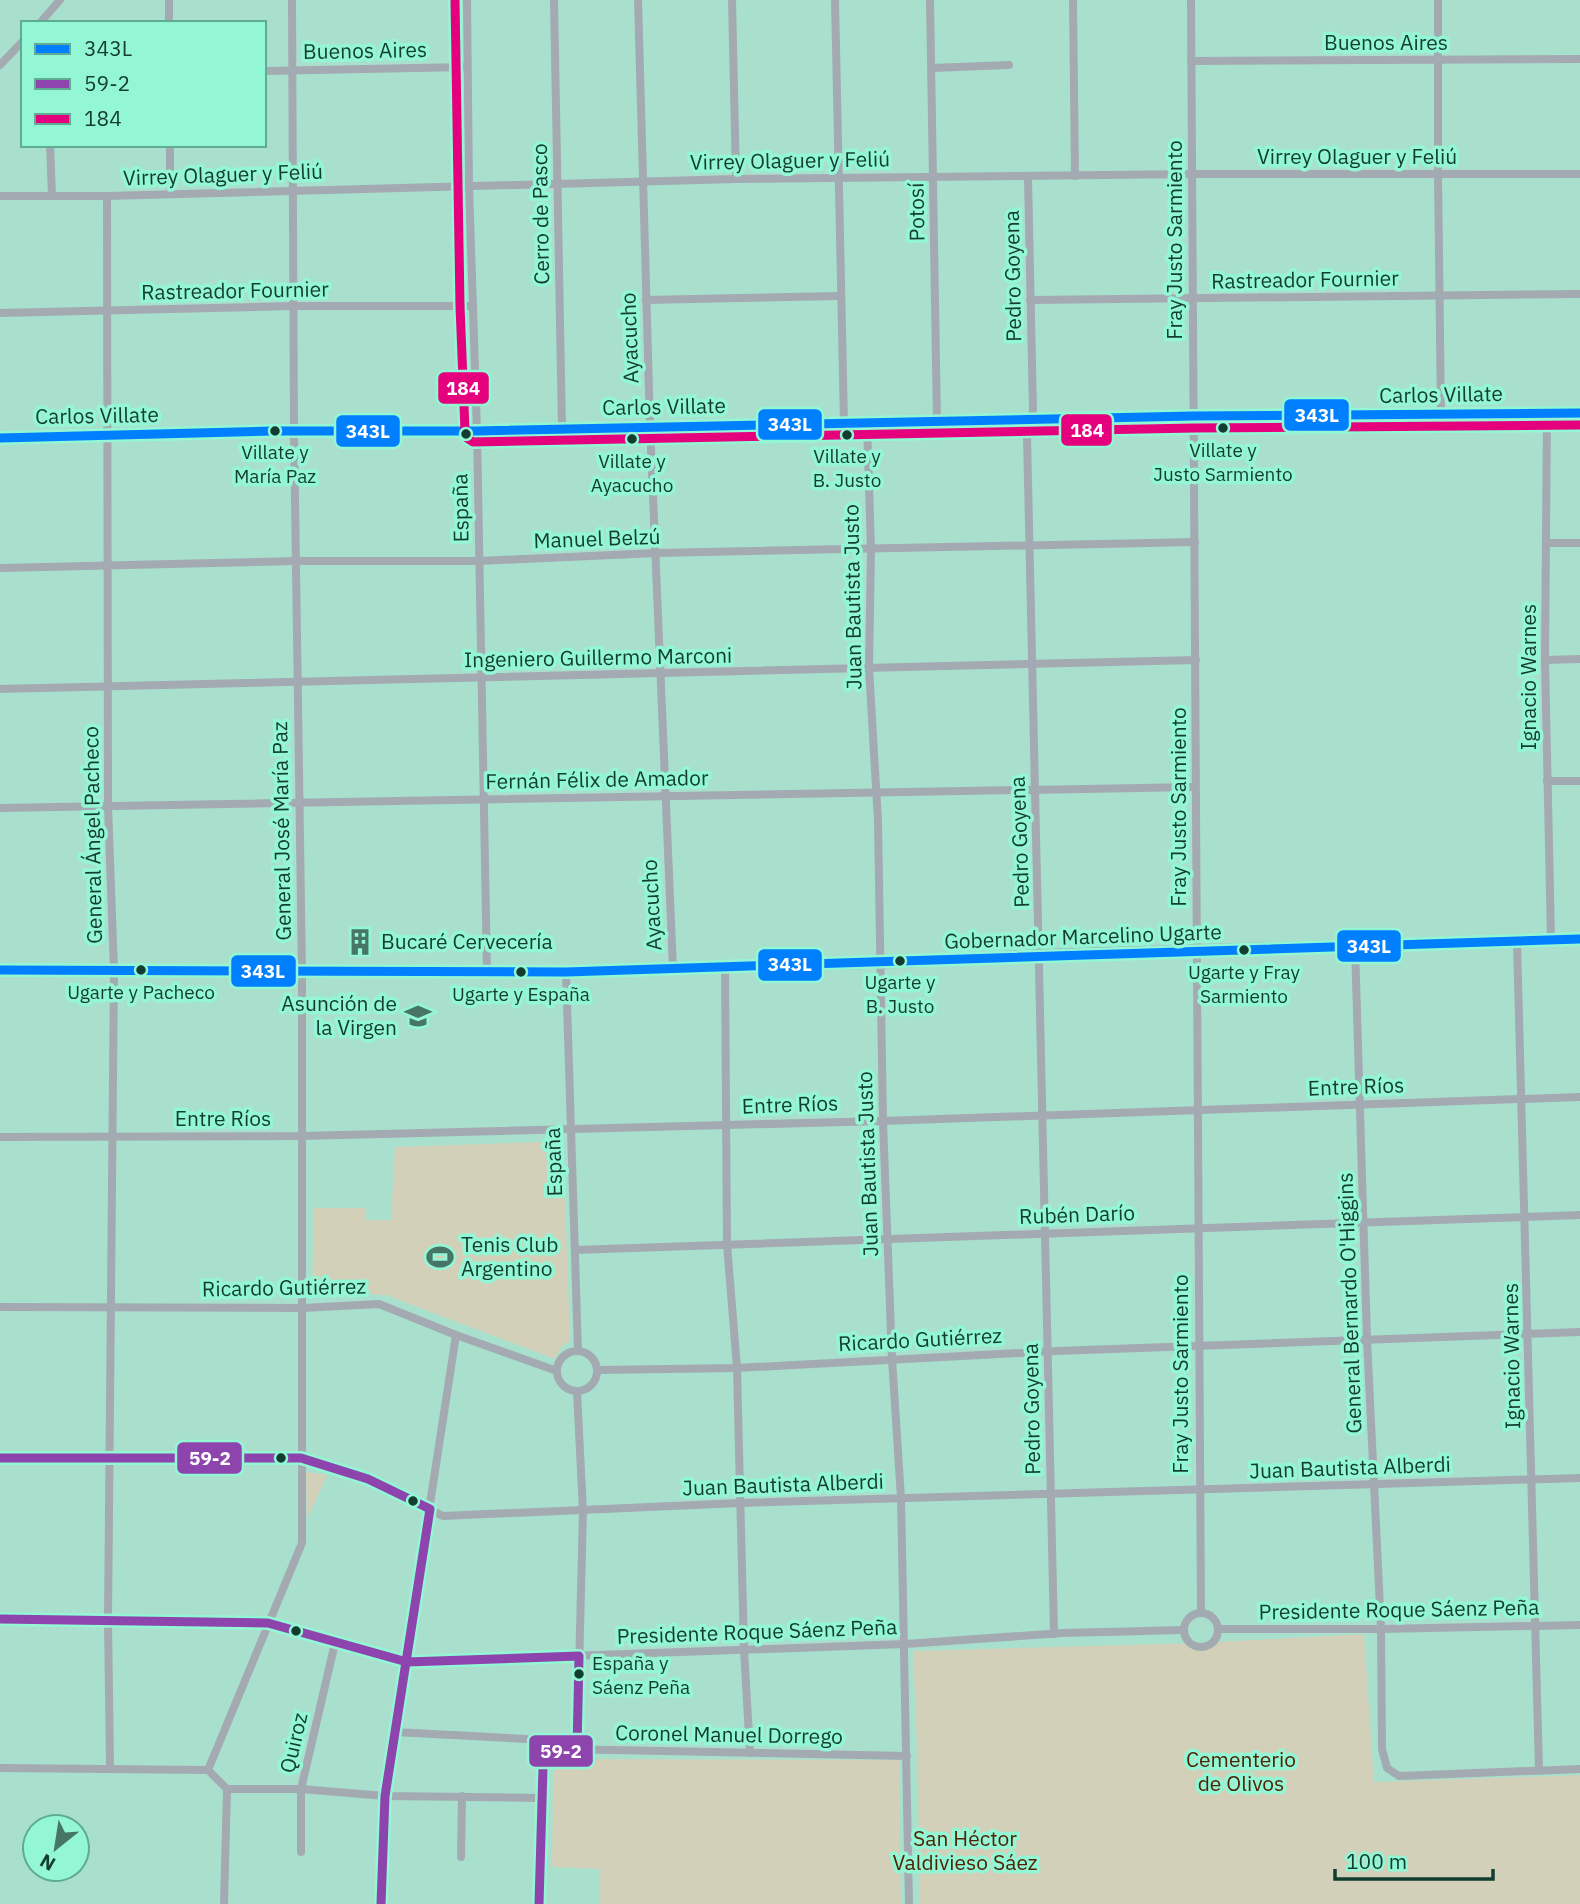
<svg xmlns="http://www.w3.org/2000/svg" width="1580" height="1904" viewBox="0 0 1580 1904" font-family="'IBM Plex Sans',sans-serif">
<rect width="100%" height="100%" fill="#a9e0cd"/>
<g fill="#d2d0b9">
<polygon points="563,1141 570,1341 562,1346 555,1359 386,1295 312,1293 314,1208 366,1208 365,1220 391,1220 395,1147"/>
<polygon points="306,1472 327,1475 307,1520"/>
<polygon points="1364,1634 1374,1782 1580,1775 1580,1904 919,1904 918,1771 913,1651 1199,1643"/>
<polygon points="563,1759 899,1760 901,1904 599,1904 600,1869 552,1867 553,1773"/>
</g>
<g fill="none" stroke-linecap="round" stroke-linejoin="round">
<g stroke="#a3aab2" stroke-width="8">
<polyline points="169,0 169,23"/>
<polyline points="467,0 469,186 477,431 487,973"/>
<polyline points="554,0 562,428"/>
<polyline points="638,0 650,426 673,969"/>
<polyline points="732,0 736,179"/>
<polyline points="835,0 844,423"/>
<polyline points="930,0 937,423"/>
<polyline points="1073,0 1075,176"/>
<polyline points="1191,0 1201,1613"/>
<polyline points="1438,0 1438,174 1441,414"/>
<polyline points="40,23 60,0"/>
<polyline points="1191,61 1580,59"/>
<polyline points="0,65 23,41"/>
<polyline points="932,68 1009,65"/>
<polyline points="264,71 467,67"/>
<polyline points="50,145 52,195"/>
<polyline points="170,145 170,194"/>
<polyline points="1028,177 1033,411 1027,436 1054,1634"/>
<polyline points="0,196 107,196 736,179 1192,174 1580,174"/>
<polyline points="107,196 108,806 114,970 108,1620 110,1767"/>
<polyline points="646,300 841,296"/>
<polyline points="1030,300 1580,294"/>
<polyline points="0,313 294,306 472,306"/>
<polyline points="1547,413 1545,660 1551,940"/>
<polyline points="867,423 871,549 869,668 878,821 883,1121 892,1359 901,1498 909,1904"/>
<polyline points="1546,543 1580,543"/>
<polyline points="0,568 296,561 479,561 656,553 1195,542"/>
<polyline points="1545,660 1580,659"/>
<polyline points="0,689 1196,660"/>
<polyline points="1547,781 1580,781"/>
<polyline points="0,808 1194,787"/>
<polyline points="1517,942 1539,1770"/>
<polyline points="1355,947 1367,1339 1381,1629 1382,1749 1387,1768 1399,1776 1580,1769"/>
<polyline points="725,967 727,1244 737,1368 744,1650 750,1753"/>
<polyline points="566,972 578,1351"/>
<polyline points="0,1137 302,1136 883,1121 1580,1097"/>
<polyline points="575,1250 1580,1215"/>
<polyline points="0,1307 303,1308 379,1304 456,1335 557,1371"/>
<circle cx="577" cy="1371" r="20"/>
<polyline points="598,1370 737,1368 1056,1351 1580,1332"/>
<polyline points="577,1392 583,1511 577,1749"/>
<path d="M0,1458H301C352,1468 398,1493 443,1516L740,1503L1580,1478"/>
<circle cx="1201" cy="1630" r="17"/>
<polyline points="0,1619 268,1623 407,1662 905,1644 1063,1633 1184,1630"/>
<polyline points="1218,1629 1381,1629 1580,1625"/>
<polyline points="394,1732 527,1739 542,1746 552,1754"/>
<polyline points="0,1768 208,1770 227,1789 301,1789 385,1796 542,1798"/>
<polyline points="208,1770 302,1543 302,973 294,432 292,0"/>
<polyline points="301,1852 301,1789 335,1643"/>
<polyline points="461,1857 462,1796"/>
<polyline points="224,1904 227,1789"/>
<polyline points="381,1904 385,1796 456,1335"/>
<polyline points="539,1904 543,1768 552,1754 561,1749 907,1756"/>
</g>
<g stroke="#9aa0a9" stroke-width="12">
<polyline points="0,438 273,431 477,431 1194,416 1580,413"/>
<polyline points="0,970 566,972 900,962 1040,955 1580,939"/>
</g>
<defs>
<g id="bus-1">
<polyline points="0,438 273,431 477,431 1194,416 1580,413"/>
<polyline points="0,970 566,972 1580,939"/>
</g>
<g id="bus-2">
<polyline points="0,1458 301,1458 368,1479 430,1509 385,1796 381,1904"/>
<path d="M0,1619L268,1623L407,1662L579,1656L577,1749C561,1749 550,1753 543,1768L539,1904"/>
</g>
<polyline id="bus-3" points="455,0 460,306 465,431 467,438 473,442 1194,428 1580,425"/>
</defs>
<use href="#bus-1" stroke="#93f6d4" stroke-width="14"/>
<use href="#bus-2" stroke="#93f6d4" stroke-width="14"/>
<use href="#bus-3" stroke="#93f6d4" stroke-width="14"/>
<use href="#bus-1" stroke="#007fff" stroke-width="9"/>
<use href="#bus-2" stroke="#8e44ad" stroke-width="9"/>
<use href="#bus-3" stroke="#e5007d" stroke-width="9"/>
</g>
<defs>
<symbol id="building-bare" viewBox="-9 -9 18 18"><path d="M-4-6H4V6H1V3H-1V6H-4ZM-2.5-4.3h1.7v1.8h-1.7ZM.8-4.3h1.7v1.8H.8ZM-2.5-1h1.7V.8h-1.7ZM.8-1h1.7V.8H.8Z" fill="#477667" stroke="#93f6d4" stroke-width="2.5" paint-order="stroke"/></symbol>
<symbol id="school-bare" viewBox="-9 -9 18 18"><path d="M0-5L7-2L0 1L-7-2ZM-4 1L0 2.5L4 1V4Q0 6-4 4Z" fill="#477667" stroke="#93f6d4" stroke-width="2.5" paint-order="stroke"/></symbol>
<symbol id="stadium-bare" viewBox="-9 -9 18 18"><path d="M0-5a6.5 5 0 1 0 0 10a6.5 5 0 1 0 0-10ZM-3.5-1.8h7v3.6h-7Z" fill="#477667" stroke="#93f6d4" stroke-width="2.5" paint-order="stroke"/></symbol>
</defs>
<g fill-rule="evenodd">
<use href="#building-bare" x="341" y="923" width="38" height="38"/>
<use href="#school-bare" x="399" y="997" width="38" height="38"/>
<use href="#stadium-bare" x="421" y="1238" width="38" height="38"/>
</g>
<g fill="#123d30" stroke="#93f6d4" stroke-width="2.5">
<circle cx="1223" cy="428" r="6"/>
<circle cx="275" cy="431" r="6"/>
<circle cx="466" cy="434" r="6"/>
<circle cx="847" cy="435" r="6"/>
<circle cx="632" cy="439" r="6"/>
<circle cx="1244" cy="950" r="6"/>
<circle cx="900" cy="961" r="6"/>
<circle cx="141" cy="970" r="6"/>
<circle cx="521" cy="972" r="6"/>
<circle cx="281" cy="1458" r="6"/>
<circle cx="413" cy="1501" r="6"/>
<circle cx="296" cy="1631" r="6"/>
<circle cx="579" cy="1674" r="6"/>
</g>
<g text-anchor="middle" stroke-width="7" stroke-linejoin="round" paint-order="stroke">
<g font-size="19" fill="#123d30" stroke="#93f6d4">
<text x="1223" y="457">Villate y<tspan x="1223" dy="24">Justo Sarmiento</tspan></text>
<text x="275" y="459">Villate y<tspan x="275" dy="24">María Paz</tspan></text>
<text x="847" y="463">Villate y<tspan x="847" dy="24">B. Justo</tspan></text>
<text x="632" y="468">Villate y<tspan x="632" dy="24">Ayacucho</tspan></text>
<text x="1244" y="979">Ugarte y Fray<tspan x="1244" dy="24">Sarmiento</tspan></text>
<text x="900" y="989">Ugarte y<tspan x="900" dy="24">B. Justo</tspan></text>
<text x="141" y="999">Ugarte y Pacheco</text>
<text x="521" y="1001">Ugarte y España</text>
<text x="592" y="1670" text-anchor="start">España y<tspan x="592" dy="24">Sáenz Peña</tspan></text>
</g>
<g font-size="21" fill="#123d30" stroke="#93f6d4">
<text x="1386" y="50">Buenos Aires</text>
<text transform="translate(365 51) rotate(-1)" y="7">Buenos Aires</text>
<text x="1357" y="164">Virrey Olaguer y Feliú</text>
<text transform="translate(790 161) rotate(-1)" y="7">Virrey Olaguer y Feliú</text>
<text transform="translate(223 175) rotate(-2)" y="7">Virrey Olaguer y Feliú</text>
<text transform="translate(917 212) rotate(-91)" y="7">Potosí</text>
<text transform="translate(541 214) rotate(-91)" y="7">Cerro de Pasco</text>
<text transform="translate(1175 240) rotate(-90)" y="7">Fray Justo Sarmiento</text>
<text transform="translate(1013 276) rotate(-91)" y="7">Pedro Goyena</text>
<text transform="translate(1305 280) rotate(-1)" y="7">Rastreador Fournier</text>
<text transform="translate(235 291) rotate(-1)" y="7">Rastreador Fournier</text>
<text transform="translate(630 338) rotate(-92)" y="7">Ayacucho</text>
<text transform="translate(1441 395) rotate(-1)" y="7">Carlos Villate</text>
<text transform="translate(664 407) rotate(-1)" y="7">Carlos Villate</text>
<text transform="translate(97 416) rotate(-1)" y="7">Carlos Villate</text>
<text transform="translate(461 508) rotate(-91)" y="7">España</text>
<text transform="translate(597 539) rotate(-2)" y="7">Manuel Belzú</text>
<text transform="translate(853 597) rotate(-91)" y="7">Juan Bautista Justo</text>
<text transform="translate(598 658) rotate(-1)" y="7">Ingeniero Guillermo Marconi</text>
<text transform="translate(1529 677) rotate(-90)" y="7">Ignacio Warnes</text>
<text transform="translate(597 780) rotate(-1)" y="7">Fernán Félix de Amador</text>
<text transform="translate(1179 807) rotate(-90)" y="7">Fray Justo Sarmiento</text>
<text transform="translate(282 831) rotate(-91)" y="7">General José María Paz</text>
<text transform="translate(93 835) rotate(-91)" y="7">General Ángel Pacheco</text>
<text transform="translate(1020 842) rotate(-92)" y="7">Pedro Goyena</text>
<text transform="translate(652 905) rotate(-93)" y="7">Ayacucho</text>
<text transform="translate(1083 937) rotate(-2)" y="7">Gobernador Marcelino Ugarte</text>
<text transform="translate(1356 1087) rotate(-2)" y="7">Entre Ríos</text>
<text transform="translate(790 1105) rotate(-2)" y="7">Entre Ríos</text>
<text x="223" y="1126">Entre Ríos</text>
<text transform="translate(554 1162) rotate(-92)" y="7">España</text>
<text transform="translate(868 1164) rotate(-92)" y="7">Juan Bautista Justo</text>
<text transform="translate(1077 1215) rotate(-2)" y="7">Rubén Darío</text>
<text transform="translate(284 1288) rotate(-1)" y="7">Ricardo Gutiérrez</text>
<text transform="translate(1350 1303) rotate(-92)" y="7">General Bernardo O'Higgins</text>
<text transform="translate(920 1340) rotate(-3)" y="7">Ricardo Gutiérrez</text>
<text transform="translate(1512 1356) rotate(-91)" y="7">Ignacio Warnes</text>
<text transform="translate(1181 1374) rotate(-90)" y="7">Fray Justo Sarmiento</text>
<text transform="translate(1032 1409) rotate(-91)" y="7">Pedro Goyena</text>
<text transform="translate(1350 1468) rotate(-2)" y="7">Juan Bautista Alberdi</text>
<text transform="translate(783 1485) rotate(-2)" y="7">Juan Bautista Alberdi</text>
<text transform="translate(1399 1610) rotate(-1)" y="7">Presidente Roque Sáenz Peña</text>
<text transform="translate(757 1632) rotate(-2)" y="7">Presidente Roque Sáenz Peña</text>
<text transform="translate(729 1735) rotate(1)" y="7">Coronel Manuel Dorrego</text>
<text transform="translate(294 1743) rotate(-77)" y="7">Quiroz</text>
</g>
<g font-size="21" fill="#123d30" stroke="#93f6d4" text-anchor="start">
<text x="381" y="949">Bucaré Cervecería</text>
<text x="397" y="1011" text-anchor="end">Asunción de<tspan x="397" dy="24">la Virgen</tspan></text>
<text x="461" y="1252">Tenis Club<tspan x="461" dy="24">Argentino</tspan></text>
</g>
<g font-size="21" fill="#502304" stroke="#93f6d4">
<text x="1241" y="1767">Cementerio<tspan x="1241" dy="24">de Olivos</tspan></text>
<text x="965" y="1846">San Héctor<tspan x="965" dy="24">Valdivieso Sáez</tspan></text>
</g>
</g>
<g stroke="#93f6d4" stroke-width="2.5">
<rect x="437" y="371" width="53" height="34" rx="7" fill="#e5007d"/>
<rect x="1283" y="398" width="67" height="34" rx="7" fill="#007fff"/>
<rect x="757" y="408" width="66" height="33" rx="7" fill="#007fff"/>
<rect x="1060" y="413" width="53" height="34" rx="7" fill="#e5007d"/>
<rect x="335" y="414" width="66" height="34" rx="7" fill="#007fff"/>
<rect x="1336" y="929" width="66" height="34" rx="7" fill="#007fff"/>
<rect x="757" y="948" width="66" height="34" rx="7" fill="#007fff"/>
<rect x="230" y="954" width="67" height="34" rx="7" fill="#007fff"/>
<rect x="176" y="1441" width="67" height="34" rx="7" fill="#8e44ad"/>
<rect x="528" y="1734" width="66" height="34" rx="7" fill="#8e44ad"/>
</g>
<g font-size="19" text-anchor="middle" font-weight="bold" fill="#fff">
<text x="463" y="395">184</text>
<text x="1317" y="422">343L</text>
<text x="790" y="431">343L</text>
<text x="1087" y="437">184</text>
<text x="368" y="438">343L</text>
<text x="1369" y="953">343L</text>
<text x="790" y="971">343L</text>
<text x="263" y="978">343L</text>
<text x="210" y="1465">59-2</text>
<text x="561" y="1758">59-2</text>
</g>
<rect x="21" y="21" width="245" height="126" fill="#93f6d4" stroke="#5fac92" stroke-width="2"/>
<rect x="35" y="44" width="35" height="10" fill="#007fff" stroke="#5fac92" stroke-width="2"/>
<text x="84" y="56" font-size="21" fill="#123d30">343L</text>
<rect x="35" y="79" width="35" height="10" fill="#8e44ad" stroke="#5fac92" stroke-width="2"/>
<text x="84" y="91" font-size="21" fill="#123d30">59-2</text>
<rect x="35" y="114" width="35" height="10" fill="#e5007d" stroke="#5fac92" stroke-width="2"/>
<text x="84" y="126" font-size="21" fill="#123d30">184</text>
<g transform="translate(56 1848) rotate(210)"><circle r="33" fill="#93f6d4" stroke="#5fac92" stroke-width="2"/>
<path d="M0-5L12 26L0 18L-12 26Z" fill="#477667"/>
<text y="-10" font-size="19" font-weight="bold" text-anchor="middle" fill="#123d30">N</text>
</g>
<path d="M1335 1869v10h158v-10" fill="none" stroke="#123d30" stroke-width="3.5"/>
<text x="1346" y="1869" font-size="21" fill="#123d30" stroke="#93f6d4" stroke-width="5" paint-order="stroke">100 m</text>
</svg>
